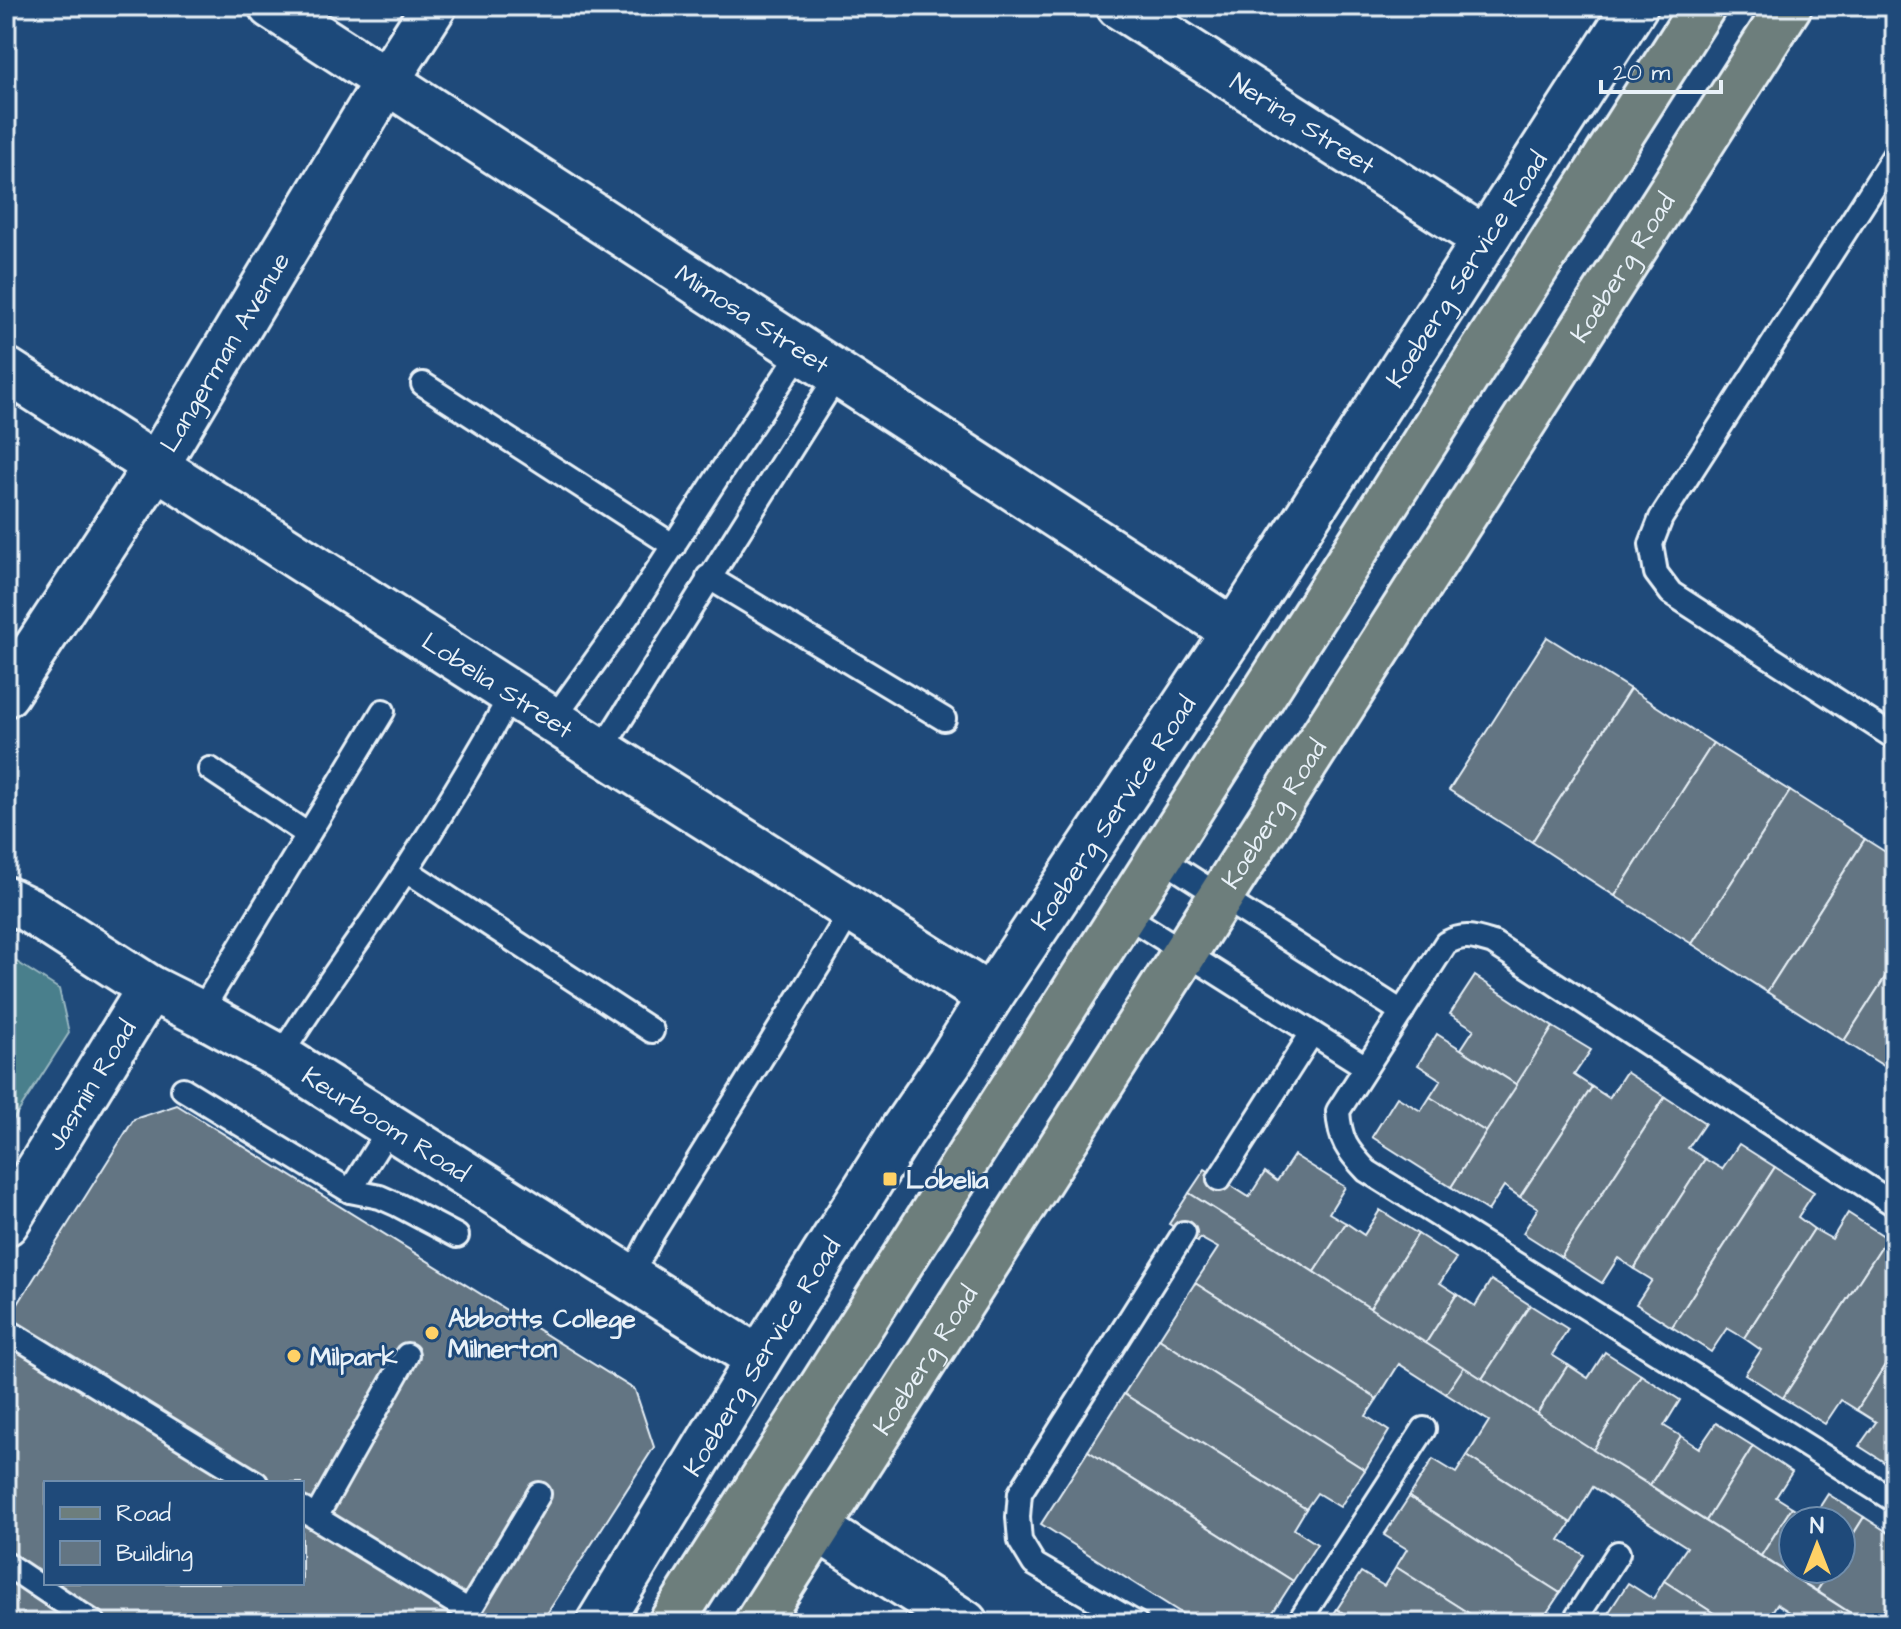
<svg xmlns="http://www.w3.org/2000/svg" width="1901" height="1629" viewBox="0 0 1901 1629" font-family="'Architects Daughter',sans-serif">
<rect width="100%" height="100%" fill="#1f4a7a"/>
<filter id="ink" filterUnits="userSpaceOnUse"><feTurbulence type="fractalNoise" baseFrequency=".0125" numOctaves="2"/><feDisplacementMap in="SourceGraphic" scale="16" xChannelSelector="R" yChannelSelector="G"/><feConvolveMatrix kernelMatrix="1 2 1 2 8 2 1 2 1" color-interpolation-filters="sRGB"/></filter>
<g filter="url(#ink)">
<polygon fill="#4a7f8c" stroke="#99b8c2" stroke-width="2" points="6,955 59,989 69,1033 6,1131"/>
<g fill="#637583" stroke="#e8f1f8" stroke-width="2" fill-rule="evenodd">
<polygon points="1547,637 1630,689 1532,842 1449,790"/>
<polygon points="1630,689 1713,743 1615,896 1532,842"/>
<polygon points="1713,743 1790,791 1692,944 1615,896"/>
<polygon points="1790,791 1865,839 1767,992 1692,944"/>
<polygon points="1865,839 1895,858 1895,962 1844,1041 1767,992"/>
<polygon points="1895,962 1895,1073 1844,1041"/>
<polygon points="1475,976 1553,1027 1517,1085 1461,1049 1474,1029 1450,1014"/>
<polygon points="1553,1027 1591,1050 1574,1075 1592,1087 1520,1197 1504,1186 1488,1211 1451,1187"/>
<polygon points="1437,1034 1517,1085 1486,1132 1430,1097 1441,1080 1418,1065"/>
<polygon points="1626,1072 1665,1097 1561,1257 1523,1233 1538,1208 1520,1197 1592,1087 1609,1098"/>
<polygon points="1397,1097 1421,1111 1430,1097 1486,1132 1451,1187 1372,1137"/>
<polygon points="1665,1097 1705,1123 1688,1148 1705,1159 1634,1269 1618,1258 1602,1283 1561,1257"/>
<path d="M177,1105L635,1390L654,1447L541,1623H6V1323L134,1119ZM46,1483H302V1583H46Z"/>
<polygon points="1739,1144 1775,1167 1672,1327 1636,1304 1652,1280 1634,1269 1705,1159 1722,1169"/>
<polygon points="1294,1155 1345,1187 1329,1213 1346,1223 1314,1272 1189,1193 1205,1169 1249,1197 1265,1172 1277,1181"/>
<polygon points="1775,1167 1814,1192 1798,1217 1814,1229 1744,1338 1727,1328 1711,1352 1672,1327"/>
<polygon points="1189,1193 1464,1367 1446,1394 1399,1364 1377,1399 1195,1283 1218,1248 1200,1238 1198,1242 1169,1224"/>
<polygon points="1380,1210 1418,1234 1370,1308 1314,1272 1346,1223 1364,1235"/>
<polygon points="1848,1213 1887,1238 1783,1398 1745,1374 1761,1350 1744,1338 1814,1229 1832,1239"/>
<polygon points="1418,1234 1456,1258 1440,1283 1457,1294 1426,1343 1370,1308"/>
<polygon points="1887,1238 1895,1243 1895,1349 1857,1410 1841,1400 1825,1424 1783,1398"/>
<polygon points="1491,1280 1530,1305 1482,1379 1426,1343 1457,1294 1475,1306"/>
<polygon points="1195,1283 1377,1399 1366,1416 1389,1431 1365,1470 1159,1339"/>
<polygon points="1530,1305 1568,1329 1552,1355 1568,1365 1537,1414 1482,1379"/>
<polygon points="1159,1339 1365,1470 1340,1507 1317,1493 1306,1509 1124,1394"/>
<polygon points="1895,1349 1895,1469 1859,1446 1876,1422 1857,1410"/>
<polygon points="1605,1352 1641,1375 1593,1450 1537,1414 1568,1365 1588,1378"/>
<polygon points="1464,1367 1537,1414 1866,1623 1807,1623 1777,1604 1765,1623 1729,1623 1664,1581 1687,1547 1593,1487 1571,1523 1467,1456 1489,1421 1446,1394"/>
<polygon points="1641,1375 1680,1400 1664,1426 1681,1436 1650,1485 1593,1450"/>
<polygon points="1124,1394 1306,1509 1294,1529 1317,1544 1293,1581 1088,1451"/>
<polygon points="1716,1423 1753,1446 1706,1521 1650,1485 1681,1436 1699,1448"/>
<polygon points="1753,1446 1792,1472 1776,1497 1792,1507 1761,1556 1706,1521"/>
<polygon points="1088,1451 1293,1581 1266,1623 1197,1623 1041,1524"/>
<polygon points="1467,1456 1571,1523 1560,1540 1584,1555 1560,1593 1409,1497 1433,1459 1456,1473"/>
<polygon points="1828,1494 1864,1517 1841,1554 1841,1521 1793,1521 1793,1569 1831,1569 1817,1591 1761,1556 1792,1507 1812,1519"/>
<polygon points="1409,1497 1560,1593 1540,1623 1522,1623 1511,1616 1507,1623 1484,1623 1396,1567 1407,1549 1384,1535"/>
<polygon points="1864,1517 1895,1537 1895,1559 1889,1569 1895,1573 1895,1593 1876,1623 1866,1623 1817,1591 1831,1569 1841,1569 1841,1554"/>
<polygon points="1396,1567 1484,1623 1358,1623 1337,1609 1361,1572 1384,1586"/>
<polygon points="1664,1581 1729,1623 1606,1623 1603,1621 1628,1583 1653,1599"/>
<polygon points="1895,1593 1895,1623 1876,1623"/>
<polygon points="1337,1609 1358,1623 1328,1623"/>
</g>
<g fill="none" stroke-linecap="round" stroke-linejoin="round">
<defs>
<g id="service">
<polyline points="1895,154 1661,518 1651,544 1656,573 1671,593 1895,738"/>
<polyline points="423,384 674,546"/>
<polyline points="708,577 944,719"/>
<polyline points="553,720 629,614 733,453 802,350"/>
<polyline points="601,751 838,374"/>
<polyline points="210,769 307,834"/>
<polyline points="1160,858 1402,1012"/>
<polyline points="406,870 652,1031"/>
<polyline points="1124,914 1366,1067"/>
<polyline points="200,1013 383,711"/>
<path d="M280,1057C319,993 365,933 406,870C443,813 479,753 512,693"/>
<polyline points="183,1089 350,1191 390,1127"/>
<polyline points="1219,1179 1312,1033"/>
<polyline points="350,1191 380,1197 398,1205 457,1236"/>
<path d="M1895,1205L1493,943C1474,937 1464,933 1446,943L1338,1111C1340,1141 1347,1150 1367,1171L1895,1501"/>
<polyline points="631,1276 653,1233 819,965 851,910"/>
<polyline points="6,1330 256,1483"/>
<polyline points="302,1509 469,1611 462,1623"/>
<polyline points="316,1517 407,1355"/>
<polyline points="6,1564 94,1623"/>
<polyline points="469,1611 539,1494"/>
<polyline points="1136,1623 1034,1564 1020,1541 1018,1517 1020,1493 1184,1233"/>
<polyline points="1298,1623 1424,1429"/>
<polyline points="1573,1623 1618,1553"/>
</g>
<g id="minor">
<path id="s1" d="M271,6L1234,631"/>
<path id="s2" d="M1119,6L1485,239"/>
<path id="s3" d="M6,370L601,751L990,997"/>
<path id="s4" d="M6,694L156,466L387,80L434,6"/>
<path id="s5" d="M6,899L29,910L150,988L200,1013L280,1057L759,1359"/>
<path id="s6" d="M6,1223L150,988"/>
<polyline points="817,1528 965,1623"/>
<path id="s7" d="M599,1623L759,1359L902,1131L950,1061L990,997L1234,631L1635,6"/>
</g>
<g id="primary">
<polyline points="671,1623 1703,6"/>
<path id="s8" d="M757,1623L1789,6"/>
</g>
</defs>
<use href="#service" stroke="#e8f1f8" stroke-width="28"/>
<use href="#minor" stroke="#e8f1f8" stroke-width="50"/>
<use href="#primary" stroke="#e8f1f8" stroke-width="50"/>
<use href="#service" stroke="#1f4a7a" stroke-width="22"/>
<use href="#minor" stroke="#1f4a7a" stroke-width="44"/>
<use href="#primary" stroke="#6d7e7c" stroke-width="44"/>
</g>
</g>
<g fill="#ffd166" stroke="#1f4a7a" stroke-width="3">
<rect x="882" y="1171" width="16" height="16" rx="4"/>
<circle cx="432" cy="1333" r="8"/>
<circle cx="294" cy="1356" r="8"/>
</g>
<g text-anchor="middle" stroke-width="6" stroke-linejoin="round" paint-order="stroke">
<g font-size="26" fill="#e8f1f8" stroke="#1f4a7a">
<text dy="9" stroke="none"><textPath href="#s2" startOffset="218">Nerina Street</textPath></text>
<text dy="9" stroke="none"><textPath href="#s7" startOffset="1608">Koeberg Service Road</textPath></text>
<text dy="9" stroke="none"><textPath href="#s8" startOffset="1608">Koeberg Road</textPath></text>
<text dy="9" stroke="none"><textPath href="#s1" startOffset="574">Mimosa Street</textPath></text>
<text dy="9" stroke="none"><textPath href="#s4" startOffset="406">Langerman Avenue</textPath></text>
<text dy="9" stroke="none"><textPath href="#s3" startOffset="584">Lobelia Street</textPath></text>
<text dy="9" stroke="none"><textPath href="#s7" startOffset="960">Koeberg Service Road</textPath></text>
<text dy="9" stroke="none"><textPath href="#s8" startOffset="960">Koeberg Road</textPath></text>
<text dy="9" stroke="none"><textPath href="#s6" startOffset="162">Jasmin Road</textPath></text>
<text dy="9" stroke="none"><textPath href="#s5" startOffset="442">Keurboom Road</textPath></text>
<text dy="9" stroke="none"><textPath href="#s7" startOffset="312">Koeberg Service Road</textPath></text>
<text dy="9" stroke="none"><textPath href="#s8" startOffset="312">Koeberg Road</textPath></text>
</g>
<g font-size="26" font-weight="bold" fill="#e8f1f8" stroke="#1f4a7a" text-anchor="start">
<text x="906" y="1188">Lobelia</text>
<text x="448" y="1327">Abbotts College<tspan x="448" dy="30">Milnerton</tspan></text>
<text x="310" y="1365">Milpark</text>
</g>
</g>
<rect width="1901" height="1629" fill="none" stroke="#1f4a7a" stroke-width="32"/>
<rect x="16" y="16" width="1869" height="1597" fill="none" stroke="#e8f1f8" stroke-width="3" filter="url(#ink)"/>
<rect x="44" y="1481" width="260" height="104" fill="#1f4a7a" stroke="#6f8dac" stroke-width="2"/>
<rect x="60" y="1507" width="40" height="12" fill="#6d7e7c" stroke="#6f8dac" stroke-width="2"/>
<text x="116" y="1521" font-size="24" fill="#e8f1f8">Road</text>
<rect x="60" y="1541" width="40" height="24" fill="#637583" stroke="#6f8dac" stroke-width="2"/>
<text x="116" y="1561" font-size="24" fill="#e8f1f8">Building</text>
<g transform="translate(1817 1545)"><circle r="38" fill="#1f4a7a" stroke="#6f8dac" stroke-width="2"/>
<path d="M0-6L14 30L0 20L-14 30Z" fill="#ffd166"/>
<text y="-12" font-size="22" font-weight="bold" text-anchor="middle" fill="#e8f1f8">N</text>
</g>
<path d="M1601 80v12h120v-12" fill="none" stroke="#e8f1f8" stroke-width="4"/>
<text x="1613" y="80" font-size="24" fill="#e8f1f8" stroke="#1f4a7a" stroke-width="6" paint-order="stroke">20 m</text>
</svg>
